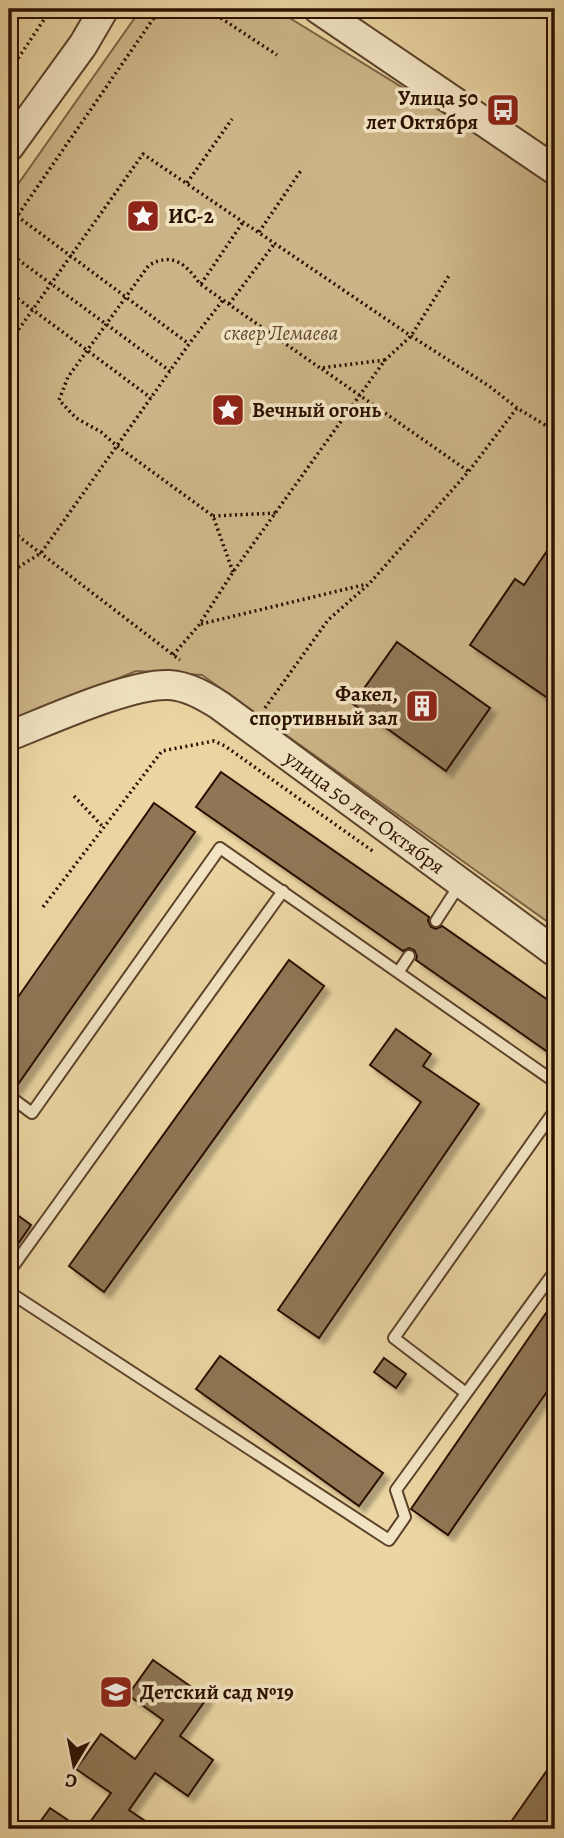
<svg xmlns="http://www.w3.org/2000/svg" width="564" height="1838" viewBox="0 0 564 1838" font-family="Alegreya,serif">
<defs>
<filter id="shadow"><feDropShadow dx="6" dy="6" stdDeviation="2" flood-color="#0004"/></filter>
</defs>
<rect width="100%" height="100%" fill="#ebd6a3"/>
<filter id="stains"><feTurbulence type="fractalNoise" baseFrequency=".00286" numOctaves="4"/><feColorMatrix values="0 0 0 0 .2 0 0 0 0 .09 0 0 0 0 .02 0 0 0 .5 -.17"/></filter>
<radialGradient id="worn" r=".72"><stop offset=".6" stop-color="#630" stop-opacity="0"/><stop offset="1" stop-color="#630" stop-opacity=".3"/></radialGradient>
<polygon fill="#cbb487" stroke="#7c6244" stroke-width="2" points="141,9 275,9 525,163 555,186 555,927 202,675 136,671 9,723 9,197"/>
<g fill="#8f7755" stroke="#2c1001" stroke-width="2" filter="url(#shadow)">
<polygon points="555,539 555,703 470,645 515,579 524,585"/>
<polygon points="397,642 490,708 446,771 353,704"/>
<polygon points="221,772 429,917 428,921 431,927 436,929 442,926 555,1005 555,1057 416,960 417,956 414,950 409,948 403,951 196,807"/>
<polygon points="154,803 195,832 14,1090 9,1088 9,1010"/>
<polygon points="289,960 324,986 104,1292 69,1266"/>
<polygon points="396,1029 431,1054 423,1066 479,1104 319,1338 278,1310 421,1102 370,1065"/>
<polygon points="9,1209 31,1225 9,1257"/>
<polygon points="555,1300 555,1380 448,1535 411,1509"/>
<polygon points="220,1356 383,1473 359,1506 196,1389"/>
<polygon points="384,1358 406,1374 396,1388 374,1372"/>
<polygon points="153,1660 207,1698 180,1736 213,1760 188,1796 155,1773 129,1810 157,1829 85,1829 111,1793 76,1769 101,1734 135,1759 163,1720 128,1695"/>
<polygon points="555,1759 555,1829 506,1829"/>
<polygon points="50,1808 81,1829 35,1829"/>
</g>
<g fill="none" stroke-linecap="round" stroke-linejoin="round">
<defs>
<g id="service">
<polyline points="436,921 460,884"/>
<polyline points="399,971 409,956"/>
<polyline points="9,1096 32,1113 220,848 555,1082"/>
<polyline points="9,1272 283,891"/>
<polyline points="9,1292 389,1540 405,1517 396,1490 555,1271"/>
<polyline points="466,1393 394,1338 555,1110"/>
</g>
<g id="tertiary">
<polyline points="318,9 555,170"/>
<polyline points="9,147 83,45 104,9"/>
<path id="s1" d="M9,736C48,721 130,683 169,685C187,686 203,695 219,705L555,952"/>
</g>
</defs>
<use href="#service" stroke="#5c422a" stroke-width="14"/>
<use href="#tertiary" stroke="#5c422a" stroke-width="32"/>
<g stroke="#2c1001" stroke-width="3.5" stroke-dasharray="2 3.5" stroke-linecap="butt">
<polyline points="207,9 277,55"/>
<polyline points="9,72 51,9"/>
<polyline points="187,183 232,119"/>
<polyline points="17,216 189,344"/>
<polyline points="9,228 160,9"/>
<polyline points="259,232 302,169"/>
<polyline points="9,253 170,371"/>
<polyline points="201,284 243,222"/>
<polyline points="9,292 151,398"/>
<polyline points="229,304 275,243"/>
<polyline points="9,343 143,154 411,336 489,386 517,408 555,431"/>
<polyline points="322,369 468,471"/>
<polyline points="213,516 276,513"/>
<polyline points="9,529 180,660"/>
<path d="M233,572L213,516L117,446L101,432L76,418L59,400L68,377L149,265C173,252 186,264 200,284L320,368L385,360"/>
<polyline points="9,573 41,553 189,344 223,300"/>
<polyline points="201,624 367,584"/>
<polyline points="173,655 199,625 233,572 385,360 411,336 450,274"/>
<polyline points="265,708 328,620 369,584 469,471 517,408"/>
<polyline points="74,796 104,828"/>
<polyline points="43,907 162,751 214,741 225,746 374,852"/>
</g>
<use href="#service" stroke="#f2e4c3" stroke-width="10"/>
<use href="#tertiary" stroke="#f2e4c3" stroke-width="28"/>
</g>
<defs>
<symbol id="bus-square" viewBox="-11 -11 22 22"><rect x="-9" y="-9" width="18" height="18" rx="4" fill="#8f2418" stroke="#f2e4c3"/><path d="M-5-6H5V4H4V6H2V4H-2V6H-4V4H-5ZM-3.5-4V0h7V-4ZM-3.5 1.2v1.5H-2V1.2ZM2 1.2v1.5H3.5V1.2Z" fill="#fff"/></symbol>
<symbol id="sight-square" viewBox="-11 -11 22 22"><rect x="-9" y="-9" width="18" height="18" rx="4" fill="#8f2418" stroke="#f2e4c3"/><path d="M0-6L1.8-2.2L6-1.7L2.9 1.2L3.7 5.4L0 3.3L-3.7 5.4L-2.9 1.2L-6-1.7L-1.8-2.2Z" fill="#fff"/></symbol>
<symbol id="building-square" viewBox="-11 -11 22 22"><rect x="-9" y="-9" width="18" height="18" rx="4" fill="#8f2418" stroke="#f2e4c3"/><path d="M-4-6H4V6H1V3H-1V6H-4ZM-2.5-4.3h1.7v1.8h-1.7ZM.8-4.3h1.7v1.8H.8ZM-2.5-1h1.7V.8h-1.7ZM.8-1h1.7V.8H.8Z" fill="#fff"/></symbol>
<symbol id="school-square" viewBox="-11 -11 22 22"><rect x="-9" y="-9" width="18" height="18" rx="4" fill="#8f2418" stroke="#f2e4c3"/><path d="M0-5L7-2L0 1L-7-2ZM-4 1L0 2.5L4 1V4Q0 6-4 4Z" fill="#fff"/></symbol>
</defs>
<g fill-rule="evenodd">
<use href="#bus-square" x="484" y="91" width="38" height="38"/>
<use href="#sight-square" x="124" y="197" width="38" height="38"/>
<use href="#sight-square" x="209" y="391" width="38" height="38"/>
<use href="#building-square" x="403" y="687" width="38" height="38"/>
<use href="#school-square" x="97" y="1673" width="38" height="38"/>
</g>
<g text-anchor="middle" stroke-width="7" stroke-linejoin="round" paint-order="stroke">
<g font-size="21" font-weight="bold" fill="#2c1001" stroke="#f2e4c3" text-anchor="start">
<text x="478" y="105" text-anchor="end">Улица 50<tspan x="478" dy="24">лет Октября</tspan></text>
<text x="168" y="223">ИС-2</text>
<text x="252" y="417">Вечный огонь</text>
<text x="398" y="701" text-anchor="end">Факел,<tspan x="398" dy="24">спортивный зал</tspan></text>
<text x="140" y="1699">Детский сад №19</text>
</g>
<g font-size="21" font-style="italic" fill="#644930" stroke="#f2e4c3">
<text x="281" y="340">сквер Лемаева</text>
</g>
<g font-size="21" fill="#2c1001" stroke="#f2e4c3">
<text dy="7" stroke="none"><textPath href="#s1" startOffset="404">улица 50 лет Октября</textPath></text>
</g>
</g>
<rect width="564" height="1838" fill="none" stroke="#ebd6a3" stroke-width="35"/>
<rect x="10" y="10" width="543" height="1817" fill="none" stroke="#2c1001" stroke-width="3.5"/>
<rect x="18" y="18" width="529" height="1803" fill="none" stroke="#2c1001" stroke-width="2"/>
<g transform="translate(74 1765) rotate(190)" stroke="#f2e4c3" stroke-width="5" paint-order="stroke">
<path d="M0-5L12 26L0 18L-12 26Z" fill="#2c1001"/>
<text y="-10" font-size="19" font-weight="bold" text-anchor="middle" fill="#2c1001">С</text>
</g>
<rect width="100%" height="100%" filter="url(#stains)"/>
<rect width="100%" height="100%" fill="url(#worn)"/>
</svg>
